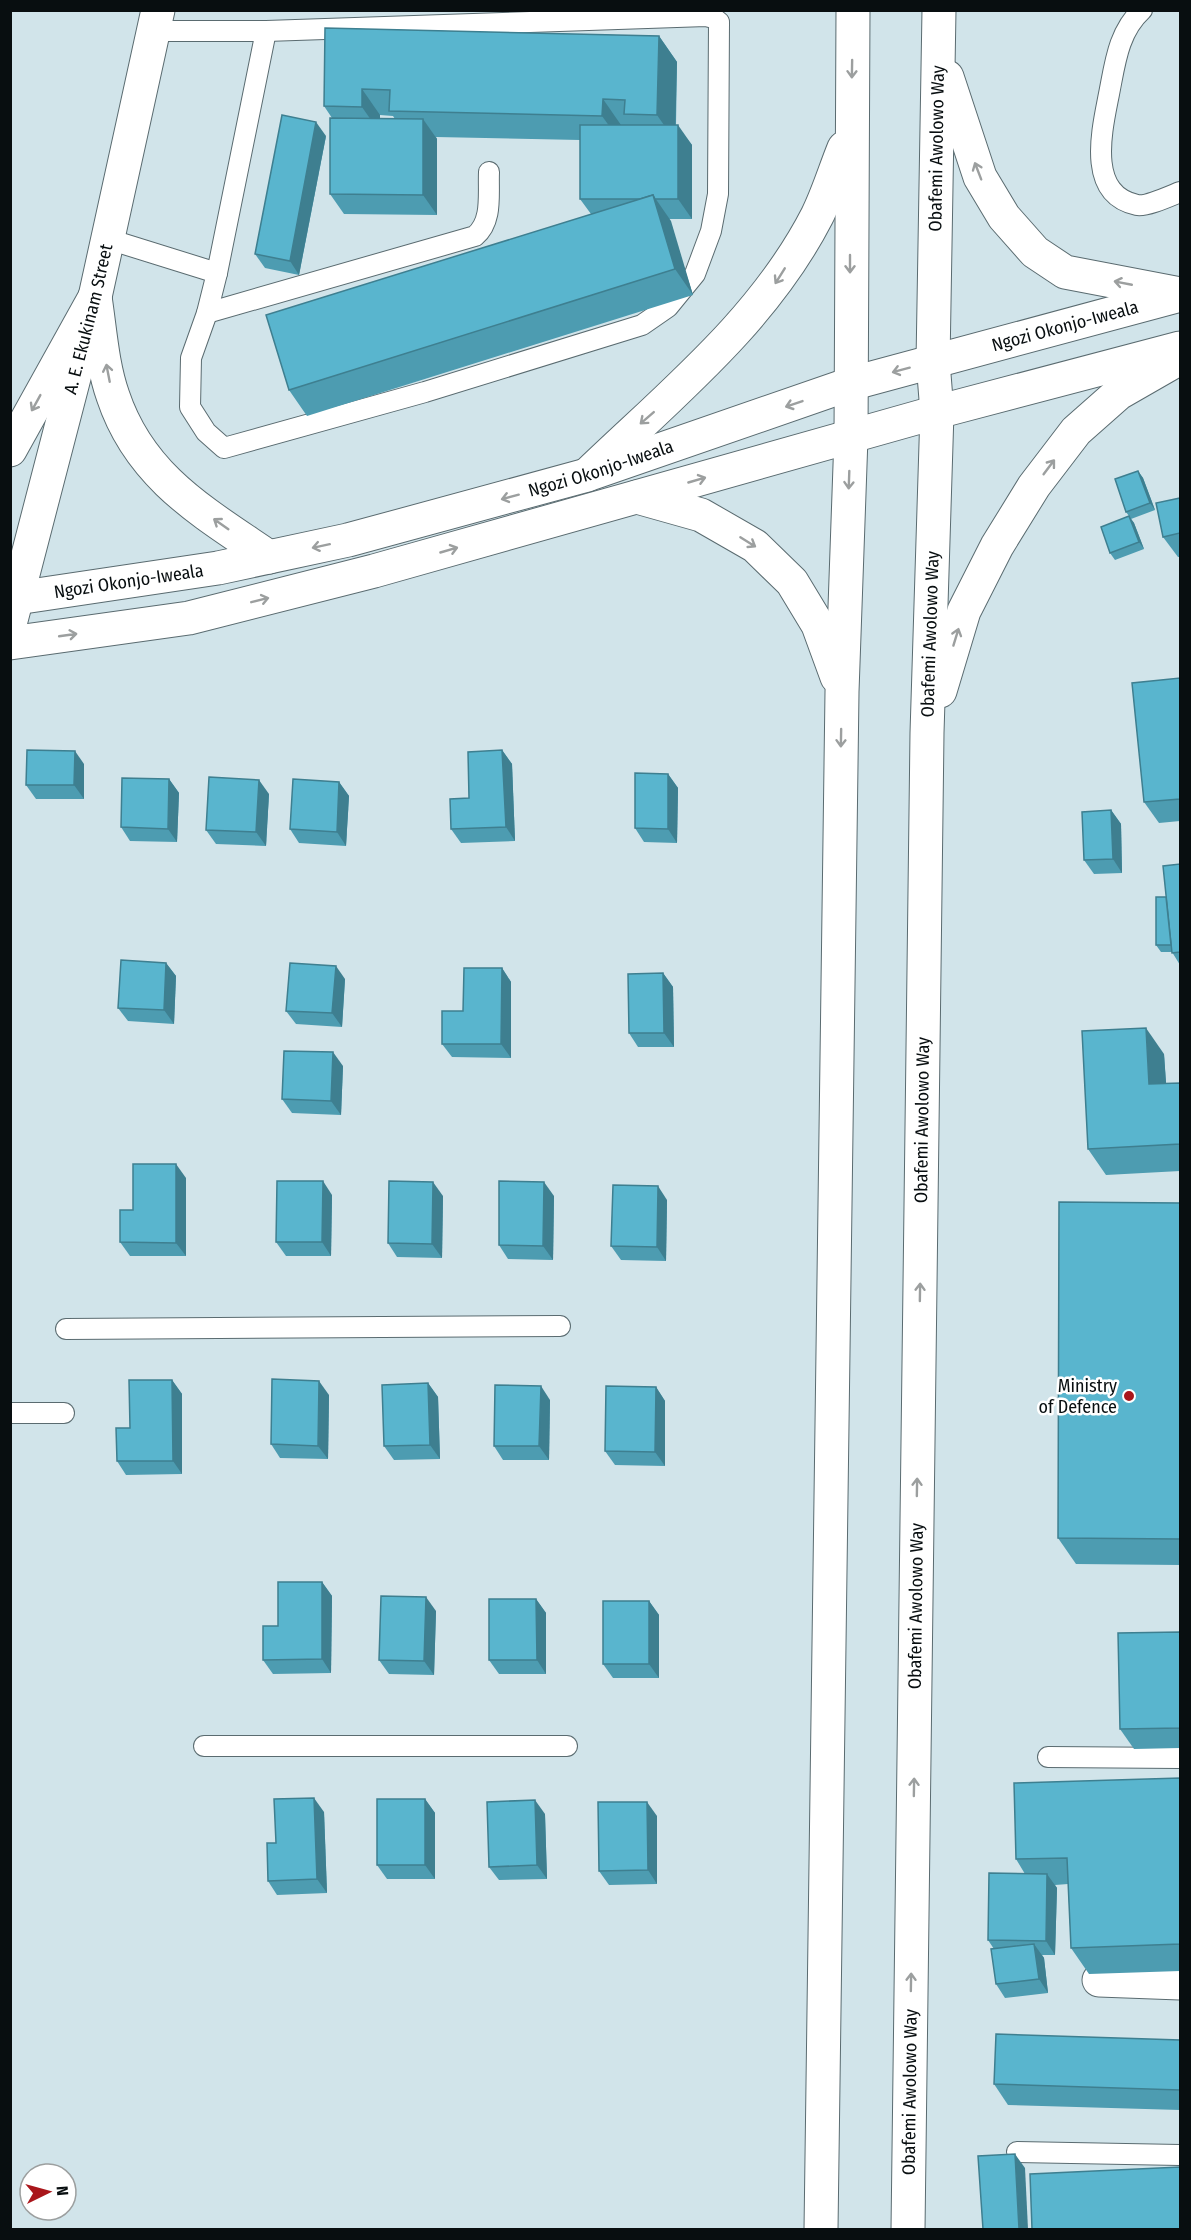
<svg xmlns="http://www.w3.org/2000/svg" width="1191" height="2240" viewBox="0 0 1191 2240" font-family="'Fira Sans Condensed',sans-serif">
<rect width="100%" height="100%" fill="#d1e4ea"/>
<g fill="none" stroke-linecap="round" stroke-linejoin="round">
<defs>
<g id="service">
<path d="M1142,10C1118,32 1115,64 1109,94C1102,130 1086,194 1137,205C1146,207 1170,196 1180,192"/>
<polyline points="108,239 217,273 266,31 153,31"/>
<polyline points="217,273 207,313 191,358 190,407 206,432 224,448 425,392 642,325 668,307 695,274 711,231 718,194 719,22 714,18 706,16 266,31"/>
<path d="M207,313L475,236C493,221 488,194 489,172"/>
<polyline points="66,1329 560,1326"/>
<polyline points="10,1413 64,1413"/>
<polyline points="204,1746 567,1746"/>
<polyline points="1048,1757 1180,1758"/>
<polyline points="1017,2152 1180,2155"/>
</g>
<g id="minor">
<path id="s1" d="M10,624L95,297L158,10"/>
<polyline points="1099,1980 1180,1983"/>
</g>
<g id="tertiary">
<path d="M95,297C100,329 102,365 113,396C140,477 203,512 269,557"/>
<polyline points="10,450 95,297"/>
<path id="s2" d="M10,599L218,568L348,540L587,475L850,384L1180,295"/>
<polyline points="10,643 189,618 374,571 937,412 1180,348"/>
</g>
<g id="secondary">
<polyline points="947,77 980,177 1004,217 1035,252 1065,272 1180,294"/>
<path d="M587,475C670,395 763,321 817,216C828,194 835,170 844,148"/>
<polyline points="637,497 701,515 755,546 792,582 818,625 837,677"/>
<polyline points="940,691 964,611 997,546 1034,486 1076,431 1119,393 1180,358"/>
<polyline points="821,2230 842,692 851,437 853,10"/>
<path id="s3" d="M908,2230L927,733L937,412L933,362L939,10"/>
</g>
</defs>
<use href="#service" stroke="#5a6b70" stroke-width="22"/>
<use href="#minor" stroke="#5a6b70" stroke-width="35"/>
<use href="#tertiary" stroke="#5a6b70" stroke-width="35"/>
<use href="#secondary" stroke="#5a6b70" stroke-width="35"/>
<use href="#service" stroke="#fff" stroke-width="20"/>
<use href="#minor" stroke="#fff" stroke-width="33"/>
<use href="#tertiary" stroke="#fff" stroke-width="33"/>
<use href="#secondary" stroke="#fff" stroke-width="33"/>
</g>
<g fill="#4d9cb1" fill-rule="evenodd">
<path d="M325,28L659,36L677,62L676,125L692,145V219H669L693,295L307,416L289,390L591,214L580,199V140L436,137L437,139V215L344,214L330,194L332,118L324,106ZM380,115L393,116L395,119L380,118Z"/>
<polygon points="326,136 299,275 265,268 255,254"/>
<polygon points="1138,471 1143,478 1155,510 1131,519 1134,523 1144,549 1115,560 1110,553 1129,516 1126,512"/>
<polygon points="1180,498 1180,557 1178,557 1163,537"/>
<polygon points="1180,678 1180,821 1159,823 1144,802"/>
<polygon points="502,750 512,764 515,841 461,843 451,829 469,798"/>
<polygon points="84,764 84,799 36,799 26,785"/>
<polygon points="668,774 678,788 677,843 644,842 635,828"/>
<polygon points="169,779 179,793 177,842 130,841 121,827"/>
<polygon points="339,782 349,796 346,846 299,843 290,829"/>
<polygon points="269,794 266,846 216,844 206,830"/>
<polygon points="1111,810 1121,824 1122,873 1094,874 1084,860"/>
<polygon points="1180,864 1180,965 1172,952 1161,952 1156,945"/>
<polygon points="166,963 176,976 174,1024 128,1021 118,1008"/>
<polygon points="502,968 511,982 511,1058 452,1057 442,1044 463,1011"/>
<polygon points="663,973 673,987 674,1047 638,1047 629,1033"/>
<polygon points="345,979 342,1027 296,1024 286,1011"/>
<polygon points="1164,1054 1166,1084 1180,1083 1180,1171 1106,1175 1088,1149"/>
<polygon points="343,1066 341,1115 292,1113 282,1099"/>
<polygon points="186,1178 186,1256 130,1256 120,1242"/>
<polygon points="332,1195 331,1256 286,1256 276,1242"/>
<polygon points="443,1196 442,1258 397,1257 388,1243"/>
<polygon points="554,1196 553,1260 508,1259 499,1245"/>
<polygon points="667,1200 666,1261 621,1260 611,1246"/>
<polygon points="1180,1203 1180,1565 1076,1564 1058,1538"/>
<polygon points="172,1380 182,1394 182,1474 126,1475 117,1461 130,1428"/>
<polygon points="428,1383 438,1397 440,1459 394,1460 384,1446"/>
<polygon points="656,1387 665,1401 665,1466 615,1465 605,1451"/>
<polygon points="329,1395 328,1459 280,1458 271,1444"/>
<polygon points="550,1400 549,1460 503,1460 494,1446"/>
<polygon points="322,1582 332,1596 331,1673 273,1674 263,1660 278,1626"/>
<polygon points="536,1599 546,1613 546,1674 499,1674 489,1660"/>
<polygon points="649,1601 659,1615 659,1678 613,1678 603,1664"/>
<polygon points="436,1611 434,1675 389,1674 379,1660"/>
<polygon points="1180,1632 1180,1748 1134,1749 1120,1729"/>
<polygon points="1180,1778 1180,1971 1089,1974 1071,1948 1068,1884 1055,1885 1057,1888 1055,1955 1042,1955 1044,1958 1048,1993 1005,1998 996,1984 994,1949 988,1940 1025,1874 1016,1859"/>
<polygon points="425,1799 435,1813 435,1879 387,1879 377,1865"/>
<polygon points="324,1812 327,1893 277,1895 268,1881 276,1843"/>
<polygon points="545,1814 547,1879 499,1880 489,1867"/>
<polygon points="657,1816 657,1884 609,1885 599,1871"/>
<polygon points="1180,2040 1180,2110 1008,2105 994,2084"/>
</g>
<g fill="#3e7f90">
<polygon points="659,36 677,62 675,141 657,115"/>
<polygon points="362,89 380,115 380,133 362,107"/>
<polygon points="603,99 621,125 620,141 602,116"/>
<polygon points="423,119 437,139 437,215 423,195"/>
<polygon points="316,122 326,136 299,275 290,261"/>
<polygon points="678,125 692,145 692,219 678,199"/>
<polygon points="653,195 671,221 693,295 675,269"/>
<polygon points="1138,471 1143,478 1155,510 1150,503"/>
<polygon points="1129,516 1134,523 1144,549 1139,542"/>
<polygon points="502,750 512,764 515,841 506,827"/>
<polygon points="75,751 84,764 84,799 74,785"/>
<polygon points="668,774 678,788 677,843 668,829"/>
<polygon points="169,779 179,793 177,842 168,829"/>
<polygon points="259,780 269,794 266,846 256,832"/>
<polygon points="339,782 349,796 346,846 337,832"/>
<polygon points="1111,810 1121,824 1122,873 1113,859"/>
<polygon points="166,963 176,976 174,1024 164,1010"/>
<polygon points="336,966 345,979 342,1027 332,1013"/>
<polygon points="502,968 511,982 511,1058 501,1044"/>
<polygon points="663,973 673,987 674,1047 664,1033"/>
<polygon points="1146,1028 1164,1054 1168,1110 1149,1084"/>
<polygon points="333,1052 343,1066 341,1115 331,1101"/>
<polygon points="176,1164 186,1178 186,1256 176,1243"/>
<polygon points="323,1181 332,1195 331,1256 322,1242"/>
<polygon points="433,1182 443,1196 442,1258 432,1244"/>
<polygon points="544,1182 554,1196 553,1260 543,1246"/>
<polygon points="658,1186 667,1200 666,1261 657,1247"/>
<polygon points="172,1380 182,1394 182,1474 173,1461"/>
<polygon points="319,1381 329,1395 328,1459 318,1446"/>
<polygon points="428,1383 438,1397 440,1459 430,1445"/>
<polygon points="541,1386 550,1400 549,1460 539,1446"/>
<polygon points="656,1387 665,1401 665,1466 655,1452"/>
<polygon points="322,1582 332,1596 331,1673 322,1659"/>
<polygon points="426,1597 436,1611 434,1675 424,1661"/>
<polygon points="536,1599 546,1613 546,1674 537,1660"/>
<polygon points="649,1601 659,1615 659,1678 649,1664"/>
<polygon points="314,1798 324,1812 327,1893 317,1879"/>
<polygon points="425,1799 435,1813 435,1879 425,1865"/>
<polygon points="535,1800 545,1814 547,1879 537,1865"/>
<polygon points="647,1802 657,1816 657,1884 648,1870"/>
<polygon points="1047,1874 1057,1888 1055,1955 1046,1941"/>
<polygon points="1034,1944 1044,1958 1048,1993 1039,1979"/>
<polygon points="1015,2154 1025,2168 1028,2229 1019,2229"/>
</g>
<g fill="#59b5ce" stroke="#3e7f90" stroke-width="1.5">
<polygon points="325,28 659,36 657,115 624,114 625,100 603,99 602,116 389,111 390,90 362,89 362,107 324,106"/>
<polygon points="282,115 316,122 290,261 255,254"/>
<polygon points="330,118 423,119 423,195 330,194"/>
<polygon points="580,125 678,125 678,199 655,199 653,195 640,199 580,199"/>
<polygon points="653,195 675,269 289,390 266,315"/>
<polygon points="1138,471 1150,503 1126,512 1115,479"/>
<polygon points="1180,498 1180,533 1163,537 1156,503"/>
<polygon points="1129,516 1139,542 1110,553 1101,527"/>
<polygon points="1180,678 1180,799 1144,802 1132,683"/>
<polygon points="27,750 75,751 74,785 26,785"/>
<polygon points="502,750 506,827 451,829 450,799 469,798 468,752"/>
<polygon points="635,773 668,774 668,829 635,828"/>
<polygon points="209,777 259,780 256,832 206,830"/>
<polygon points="122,778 169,779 168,829 121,827"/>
<polygon points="293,779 339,782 337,832 290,829"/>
<polygon points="1111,810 1113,859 1084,860 1082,812"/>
<polygon points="1180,864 1180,952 1172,953 1163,866"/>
<polygon points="1156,897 1166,897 1171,945 1156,945"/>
<polygon points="121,960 166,963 164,1010 118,1008"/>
<polygon points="290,963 336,966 332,1013 286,1011"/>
<polygon points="464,968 502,968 501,1044 442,1044 442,1011 463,1011"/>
<polygon points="663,973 664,1033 629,1033 628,974"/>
<polygon points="1146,1028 1149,1084 1180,1083 1180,1144 1088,1149 1082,1031"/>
<polygon points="284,1051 333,1052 331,1101 282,1099"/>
<polygon points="133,1164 176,1164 176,1243 120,1242 120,1210 133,1210"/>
<polygon points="277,1181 323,1181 322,1242 276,1242"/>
<polygon points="389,1181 433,1182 432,1244 388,1243"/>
<polygon points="499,1181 544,1182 543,1246 499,1245"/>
<polygon points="613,1185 658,1186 657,1247 611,1246"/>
<polygon points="1059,1202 1180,1203 1180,1539 1058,1538"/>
<polygon points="272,1379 319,1381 318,1446 271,1444"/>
<polygon points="129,1380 172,1380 173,1461 117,1461 116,1428 130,1428"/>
<polygon points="428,1383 430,1445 384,1446 382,1385"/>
<polygon points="495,1385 541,1386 539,1446 494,1446"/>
<polygon points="606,1386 656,1387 655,1452 605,1451"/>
<polygon points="278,1582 322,1582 322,1659 263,1660 263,1626 278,1626"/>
<polygon points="381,1596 426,1597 424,1661 379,1660"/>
<polygon points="489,1599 536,1599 537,1660 489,1660"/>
<rect x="603" y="1601" width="46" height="63"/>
<polygon points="1180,1632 1180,1728 1120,1729 1118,1633"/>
<polygon points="1180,1778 1180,1944 1071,1948 1067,1858 1016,1859 1014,1783"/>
<polygon points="314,1798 317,1879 268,1881 267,1843 276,1843 274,1799"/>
<rect x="377" y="1799" width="48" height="66"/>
<polygon points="535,1800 537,1865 489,1867 487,1802"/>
<polygon points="598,1802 647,1802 648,1870 599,1871"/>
<polygon points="989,1873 1047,1874 1046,1941 988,1940"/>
<polygon points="1034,1944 1039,1979 996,1984 991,1949"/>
<polygon points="996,2034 1180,2040 1180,2090 994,2084"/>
<polygon points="1015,2154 1019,2229 983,2229 978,2156"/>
<polygon points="1180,2167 1180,2229 1032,2229 1030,2174"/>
</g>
<defs><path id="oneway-shaft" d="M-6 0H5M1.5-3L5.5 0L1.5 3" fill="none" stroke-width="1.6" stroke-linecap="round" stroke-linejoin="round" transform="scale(1.5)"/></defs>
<g stroke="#9c9f9f">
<use href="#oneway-shaft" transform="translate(852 69) rotate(91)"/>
<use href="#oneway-shaft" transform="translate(978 171) rotate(-111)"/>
<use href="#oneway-shaft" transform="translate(850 264) rotate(90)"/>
<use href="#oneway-shaft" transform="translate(780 276) rotate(122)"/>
<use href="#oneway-shaft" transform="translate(1123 283) rotate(-169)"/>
<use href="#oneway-shaft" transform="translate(901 370) rotate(165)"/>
<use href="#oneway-shaft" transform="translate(108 373) rotate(-101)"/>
<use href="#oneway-shaft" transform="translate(36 403) rotate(119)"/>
<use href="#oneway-shaft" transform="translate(794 404) rotate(161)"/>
<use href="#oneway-shaft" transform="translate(647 418) rotate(139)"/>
<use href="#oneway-shaft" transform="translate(1049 467) rotate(-53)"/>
<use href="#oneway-shaft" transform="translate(697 480) rotate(-16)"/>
<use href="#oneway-shaft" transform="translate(849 480) rotate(92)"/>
<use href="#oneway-shaft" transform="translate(510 497) rotate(165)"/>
<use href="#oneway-shaft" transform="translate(221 524) rotate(-145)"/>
<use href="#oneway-shaft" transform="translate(748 542) rotate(32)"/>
<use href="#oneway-shaft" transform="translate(321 546) rotate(168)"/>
<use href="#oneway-shaft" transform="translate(449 550) rotate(-16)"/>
<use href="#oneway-shaft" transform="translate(260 600) rotate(-14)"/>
<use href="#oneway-shaft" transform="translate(68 635) rotate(-8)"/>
<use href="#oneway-shaft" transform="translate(956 637) rotate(-73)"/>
<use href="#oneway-shaft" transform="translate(841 738) rotate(91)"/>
<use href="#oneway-shaft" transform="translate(920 1292) rotate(-89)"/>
<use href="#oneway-shaft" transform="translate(917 1487) rotate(-89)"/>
<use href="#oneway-shaft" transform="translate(914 1787) rotate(-89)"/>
<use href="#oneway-shaft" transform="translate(911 1982) rotate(-89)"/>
</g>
<circle fill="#a9161b" stroke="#fff" stroke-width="2" cx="1129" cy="1396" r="6"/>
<g text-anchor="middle" stroke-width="5" stroke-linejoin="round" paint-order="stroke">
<g font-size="18" fill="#080e10" stroke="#fff">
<text dy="6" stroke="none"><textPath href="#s3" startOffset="2082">Obafemi Awolowo Way</textPath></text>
<text dy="6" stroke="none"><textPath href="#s1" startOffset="315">A. E. Ekukinam Street</textPath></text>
<text dy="6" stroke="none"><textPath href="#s2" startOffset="1092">Ngozi Okonjo-Iweala</textPath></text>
<text dy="6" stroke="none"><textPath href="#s2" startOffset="606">Ngozi Okonjo-Iweala</textPath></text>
<text dy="6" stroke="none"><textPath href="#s2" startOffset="120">Ngozi Okonjo-Iweala</textPath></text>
<text dy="6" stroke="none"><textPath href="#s3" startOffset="1596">Obafemi Awolowo Way</textPath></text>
<text dy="6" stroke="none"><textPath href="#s3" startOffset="1110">Obafemi Awolowo Way</textPath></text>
<text dy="6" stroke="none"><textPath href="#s3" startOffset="624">Obafemi Awolowo Way</textPath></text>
<text dy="6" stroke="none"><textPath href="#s3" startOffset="138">Obafemi Awolowo Way</textPath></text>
</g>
<g font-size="18" fill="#080e10" stroke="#fff" text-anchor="end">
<text x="1117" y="1392">Ministry<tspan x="1117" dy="21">of Defence</tspan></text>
</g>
</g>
<rect width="1191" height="2240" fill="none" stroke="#080e10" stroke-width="24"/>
<g transform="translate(48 2192) rotate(85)"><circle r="28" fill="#ffffff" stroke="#9c9f9f" stroke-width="1.5"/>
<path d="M0-4.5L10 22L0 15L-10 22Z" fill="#a9161b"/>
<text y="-9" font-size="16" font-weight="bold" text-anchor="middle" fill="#080e10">N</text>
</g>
</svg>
